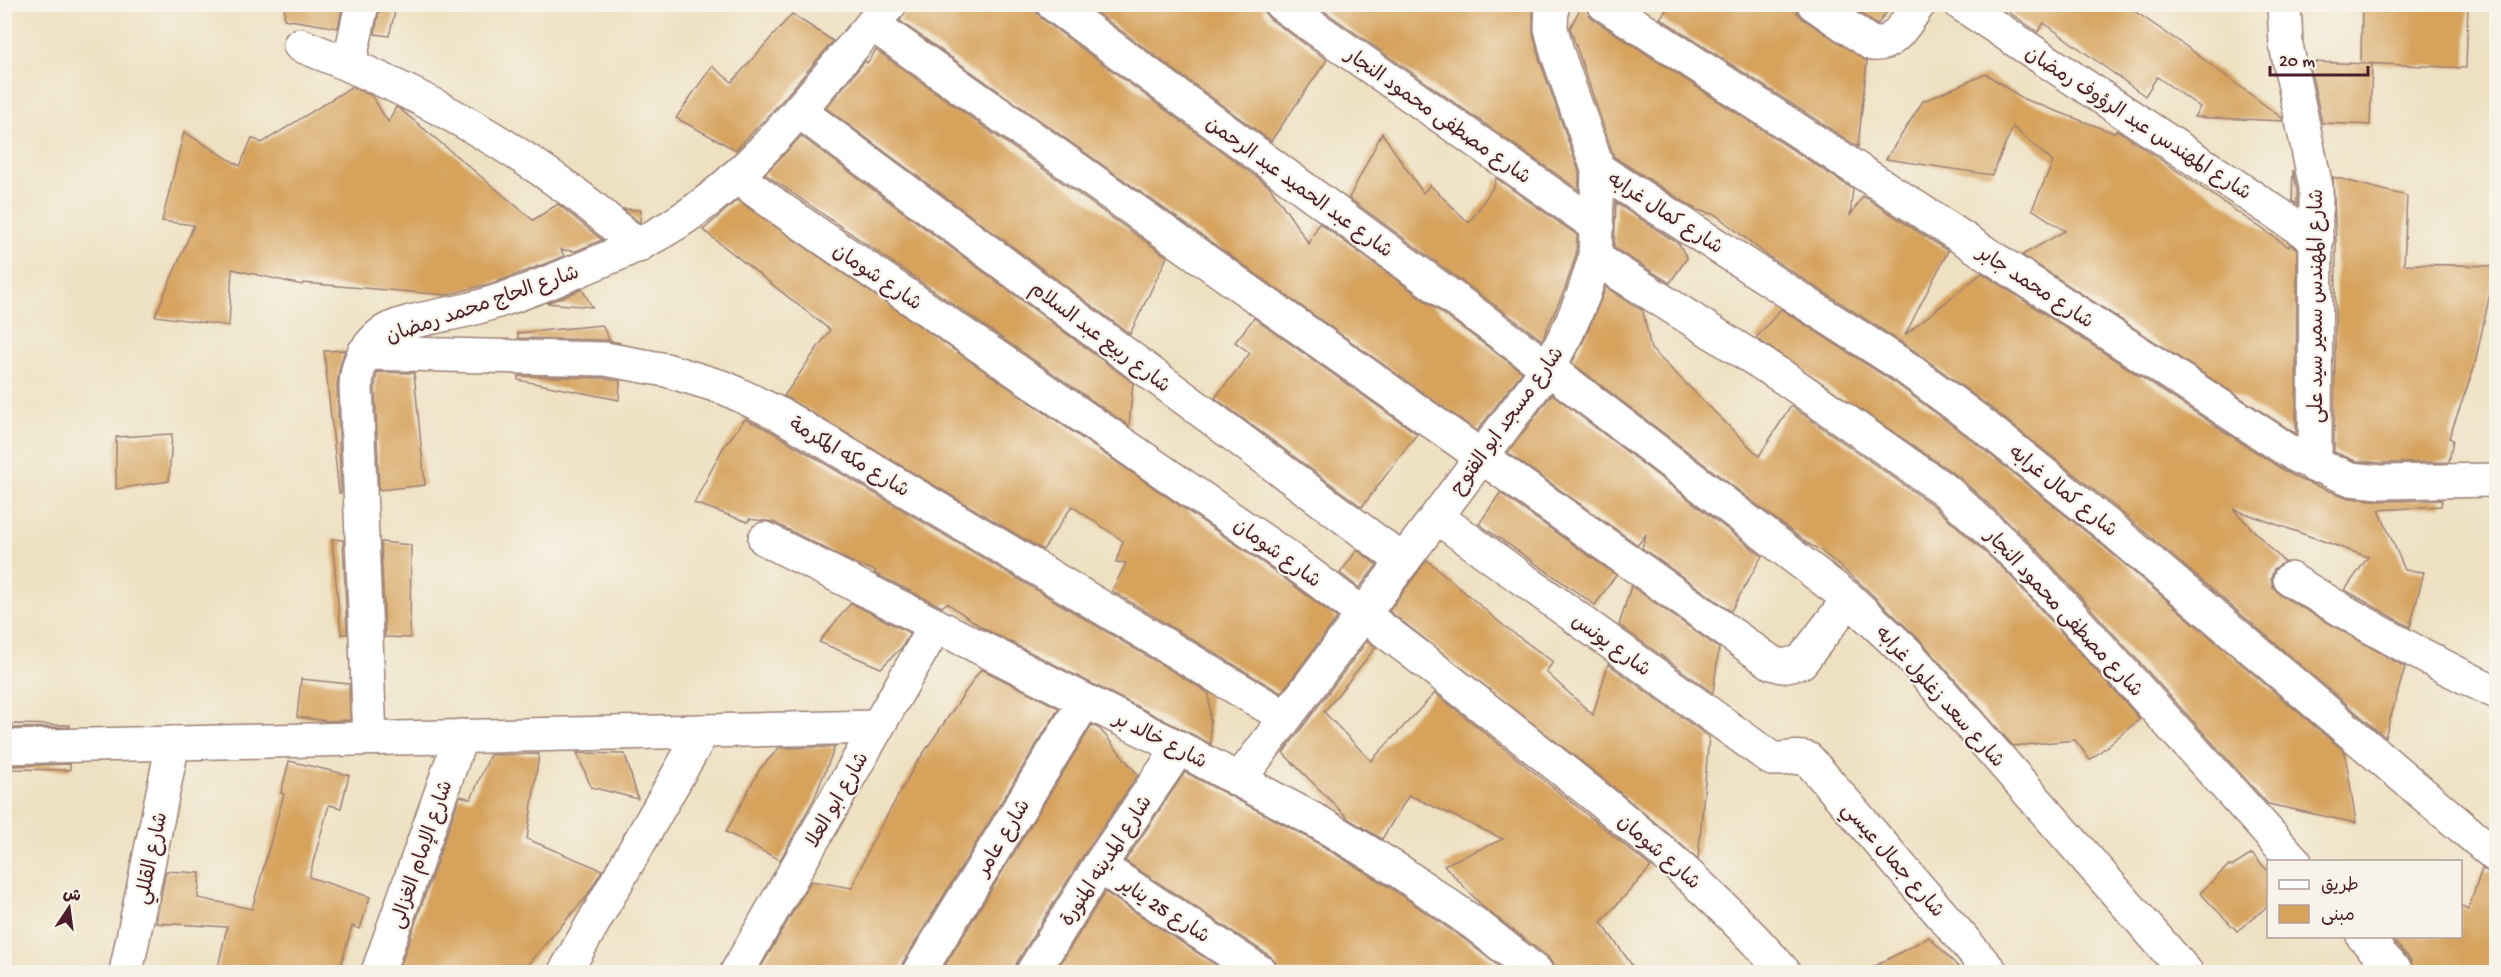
<svg xmlns="http://www.w3.org/2000/svg" width="2501" height="977" viewBox="0 0 2501 977" font-family="'Gochi Hand','Playpen Sans Arabic',sans-serif">
<rect width="100%" height="100%" fill="#f7f3e8"/>
<filter id="ink" filterUnits="userSpaceOnUse"><feTurbulence type="fractalNoise" baseFrequency=".0167" numOctaves="2"/><feDisplacementMap in="SourceGraphic" scale="12" xChannelSelector="R" yChannelSelector="G"/><feConvolveMatrix kernelMatrix="1 2 1 2 8 2 1 2 1" color-interpolation-filters="sRGB"/></filter>
<filter id="wash" filterUnits="userSpaceOnUse"><feTurbulence type="fractalNoise" baseFrequency=".008" numOctaves="4" result="noise"/><feDisplacementMap in="SourceGraphic" scale="24" xChannelSelector="R" yChannelSelector="G"/><feGaussianBlur stdDeviation="1.35" result="paint"/><feColorMatrix in="noise" values="0 0 0 0 0 0 0 0 0 0 0 0 0 0 0 0 0 1.4 0 .05"/><feComposite in="paint" operator="in"/></filter>
<g filter="url(#wash)">
<rect width="100%" height="100%" fill="#eee1c2"/>
<g id="blocks">
<g fill="#d6a25c">
<polygon points="285,4 343,4 338,28 284,19"/>
<polygon points="380,4 397,4 389,36 375,34"/>
<polygon points="908,4 1035,4 1036,12 1042,19 1270,187 1309,244 1319,223 1522,372 1477,431 900,21"/>
<polygon points="1085,4 1263,4 1264,12 1270,19 1327,60 1271,141"/>
<polygon points="1314,4 1533,4 1533,33 1539,58 1579,172 1579,190"/>
<polygon points="1671,4 1796,4 1797,13 1803,19 1867,61 1858,147 1660,18"/>
<polygon points="1848,4 1893,4 1877,25"/>
<polygon points="1997,4 2124,4 2187,47 2282,118 2283,121 2194,117 2200,107 2157,77 2145,96 2044,23 2038,32"/>
<polygon points="2362,4 2468,4 2466,68 2361,63"/>
<polygon points="1582,5 1586,5 1588,13 1594,20 1853,189 1850,216 1863,196 1948,251 1905,335 1982,273 2288,473 2306,482 2349,498 2380,501 2442,500 2441,506 2379,510 2405,570 2424,572 2410,627 2345,590 2368,557 2233,509 2284,562 2274,569 2271,578 2273,587 2280,595 2405,667 2385,737 2119,510 1990,407 1915,351 1768,256 1716,215 1697,210 1614,157 1570,28"/>
<polygon points="792,14 833,41 781,102 736,150 676,118 712,66 732,82"/>
<polygon points="876,50 1167,257 1130,334 826,108 865,61 867,63"/>
<polygon points="2309,62 2372,64 2370,125 2322,123"/>
<polygon points="1986,74 2024,99 2114,133 2117,130 2289,247 2290,244 2297,249 2296,434 2022,255 2065,231 2032,209 2053,162 2013,127 1992,175 1886,159 1923,101"/>
<polygon points="351,87 372,96 388,122 396,107 400,109 533,220 558,204 602,240 576,251 561,250 564,256 547,263 499,281 447,295 303,283 302,285 232,269 229,326 155,316 194,225 162,221 184,132 240,166 252,138 262,143"/>
<polygon points="1382,133 1423,193 1430,185 1469,223 1494,186 1496,178 1577,235 1576,255 1565,289 1542,340 1349,198"/>
<polygon points="801,136 1133,383 1129,426 765,174"/>
<polygon points="2293,170 2297,189 2297,204 2292,201"/>
<polygon points="2333,177 2407,196 2404,264 2496,266 2474,368 2449,438 2453,440 2449,462 2381,463 2356,461 2334,452 2336,241"/>
<polygon points="737,200 1273,570 1337,618 1281,693 1112,591 1126,563 1116,562 1123,541 1072,506 1043,550 784,396 830,330 703,230"/>
<polygon points="1616,203 1679,244 1687,258 1670,283 1614,248"/>
<polygon points="623,209 641,210 640,222 640,223"/>
<polygon points="1606,287 1643,311 1651,349 1759,456 1791,406 1934,506 2008,573 2140,719 2090,760 2075,740 2013,746 1921,641 1862,585 1820,550 1807,543 1572,363 1584,340"/>
<polygon points="582,289 592,307 546,303 561,298"/>
<polygon points="1781,309 1894,382 1968,437 2095,539 2345,752 2356,823 2268,804 2035,547 1959,477 1756,338"/>
<polygon points="1254,318 1417,434 1362,507 1215,398 1250,353 1235,342"/>
<polygon points="602,325 610,341 621,343 606,340 518,338 518,333"/>
<polygon points="345,350 340,366 337,385 341,493 339,493 324,351"/>
<polygon points="377,372 414,373 425,485 379,490 375,386"/>
<polygon points="518,376 603,378 620,381 619,400 518,380"/>
<polygon points="1552,394 1762,556 1731,611 1642,548 1646,534 1638,545 1508,453"/>
<polygon points="745,419 772,432 1209,693 1211,744 983,628 947,603 942,607 874,573 876,571 856,564 773,522 749,519 748,522 694,503 723,448"/>
<polygon points="172,434 169,481 116,489 116,437"/>
<polygon points="1500,493 1616,575 1595,605 1479,524"/>
<polygon points="332,539 343,540 347,634 341,634"/>
<polygon points="381,542 411,545 410,638 385,637"/>
<polygon points="1357,550 1377,565 1359,588 1340,573"/>
<polygon points="1427,560 1504,626 1553,662 1546,672 1593,715 1608,664 1709,737 1698,859 1605,780 1389,611"/>
<polygon points="1631,586 1719,648 1713,693 1619,625"/>
<polygon points="851,603 910,633 902,647 881,668 819,642"/>
<polygon points="1367,641 1376,647 1324,712 1371,761 1435,693 1610,833 1651,867 1601,922 1637,972 1554,972 1553,965 1548,957 1483,907 1444,865 1503,839 1409,795 1382,839 1350,820 1283,753"/>
<polygon points="981,669 1059,708 903,962 900,972 758,972 811,881 852,888 871,844 916,764"/>
<polygon points="301,679 349,684 350,720 327,721 297,717"/>
<polygon points="10,724 70,725 70,727 10,728"/>
<polygon points="1092,725 1100,729 1138,775 1083,856 1017,962 1014,972 941,972"/>
<polygon points="835,747 814,799 780,860 726,832 760,769 779,748"/>
<polygon points="577,753 625,754 638,799 591,787"/>
<polygon points="539,754 527,839 602,870 587,896 521,972 398,972 460,796 471,799 490,755"/>
<polygon points="289,761 349,775 341,808 329,805 309,877 370,897 360,929 352,926 339,972 217,972 227,927 156,923 166,871 200,873 198,898 252,909 284,794 281,793"/>
<polygon points="70,764 70,770 8,769 8,766"/>
<polygon points="1185,772 1311,839 1389,887 1464,939 1506,972 1279,972 1276,963 1270,956 1125,861"/>
<polygon points="2252,854 2268,871 2268,906 2237,931 2200,893 2228,866 2233,866"/>
<polygon points="2482,869 2496,874 2496,959 2487,972 2414,972 2410,959 2389,936 2460,936 2460,905 2468,910"/>
<polygon points="1105,892 1227,972 1055,972"/>
<polygon points="1929,937 1963,972 1864,972"/>
</g>
</g>
</g>
<g filter="url(#ink)">
<use href="#blocks" fill-opacity="0" stroke="#9c8076" stroke-width="1.5"/>
<g fill="none" stroke-linecap="round" stroke-linejoin="round">
<defs>
<g id="minor">
<polyline points="1053,4 1548,368 1849,599 1907,653 2186,972"/>
<polyline points="1281,4 1597,226"/>
<polyline points="1604,4 2298,457 2351,479 2380,482 2496,480"/>
<path d="M1814,4L1872,44C1895,47 1906,21 1919,4"/>
<polyline points="1961,4 2317,240"/>
<polyline points="2284,4 2286,45 2316,187 2315,466"/>
<polyline points="872,24 1772,663 1782,666 1801,662 1849,599"/>
<path d="M300,45C396,82 487,129 570,190C594,207 615,227 638,246"/>
<polyline points="349,64 362,4"/>
<polyline points="799,111 1403,561"/>
<polyline points="1598,169 1905,367 1979,422 2107,525 2496,856"/>
<path d="M736,176L781,209L1284,555C1378,625 1472,697 1564,771C1643,834 1717,895 1784,972"/>
<polyline points="1595,258 1783,377 1946,491 2021,560 2295,862"/>
<polyline points="364,353 605,359 666,370 725,388 781,415 1285,717"/>
<path d="M1437,517L1772,759C1785,760 1795,755 1808,759L1991,972"/>
<polyline points="765,539 1179,748 1320,823 1399,871 1475,924 1536,972"/>
<path d="M2290,579C2357,620 2425,659 2496,692"/>
<path d="M370,738L356,386C357,364 363,350 380,335C396,321 449,315 471,309C516,297 560,278 603,260C634,248 663,233 690,214C768,159 826,74 890,4"/>
<polyline points="4,747 877,727"/>
<polyline points="1239,780 1548,368 1567,333 1583,296 1595,258 1598,169 1557,52 1551,28 1552,4"/>
<polyline points="1099,866 1260,972"/>
<polyline points="2363,936 2396,972"/>
<polyline points="126,972 173,743"/>
<polyline points="378,972 461,736"/>
<polyline points="565,972 703,731"/>
<polyline points="737,972 936,625"/>
<polyline points="919,972 1085,701"/>
<polyline points="1033,972 1099,866 1179,748"/>
</g>
</defs>
<use href="#minor" stroke="#9c8076" stroke-width="36"/>
<use href="#minor" stroke="#fff" stroke-width="33"/>
</g>
</g>
<g text-anchor="middle" stroke-width="4.5" stroke-linejoin="round" paint-order="stroke">
<g font-size="20" fill="#4a1f2b" stroke="#f7f3e8">
<text transform="translate(1439 115) rotate(35)" y="7">شارع مصطفى محمود النجار</text>
<text transform="translate(2139 122) rotate(33)" y="7">شارع المهندس عبد الرؤوف رمضان</text>
<text transform="translate(1300 186) rotate(36)" y="7">شارع عبد الحميد عبد الرحمن</text>
<text transform="translate(1666 212) rotate(33)" y="7">شارع كمال غرابه</text>
<text transform="translate(878 276) rotate(34)" y="7">شارع شومان</text>
<text transform="translate(2036 286) rotate(33)" y="7">شارع محمد جابر</text>
<text transform="translate(482 303) rotate(-19)" y="7">شارع الحاج محمد رمضان</text>
<text transform="translate(2315 306) rotate(-90)" y="7">شارع المهندس سمير سيد على</text>
<text transform="translate(1101 336) rotate(37)" y="7">شارع ربيع عبد السلام</text>
<text transform="translate(1506 420) rotate(-54)" y="7">شارع مسجد ابو الفتوح</text>
<text transform="translate(850 456) rotate(31)" y="7">شارع مكه المكرمة</text>
<text transform="translate(2064 490) rotate(39)" y="7">شارع كمال غرابه</text>
<text transform="translate(1278 552) rotate(36)" y="7">شارع شومان</text>
<text transform="translate(2065 612) rotate(47)" y="7">شارع مصطفى محمود النجار</text>
<text transform="translate(1612 644) rotate(36)" y="7">شارع يونس</text>
<text transform="translate(1941 696) rotate(48)" y="7">شارع سعد زغلول غرابه</text>
<text transform="translate(1161 739) rotate(27)" y="7">شارع خالد بر</text>
<text transform="translate(836 799) rotate(-60)" y="7">شارع ابو العلا</text>
<text transform="translate(1002 837) rotate(-59)" y="7">شارع عامر</text>
<text transform="translate(1660 851) rotate(41)" y="7">شارع شومان</text>
<text transform="translate(420 854) rotate(-71)" y="7">شارع الإمام الغزالى</text>
<text transform="translate(150 858) rotate(-78)" y="7">شارع القللي</text>
<text transform="translate(1894 859) rotate(49)" y="7">شارع جمال عيسي</text>
<text transform="translate(1105 860) rotate(-57)" y="7">شارع المدينه المنورة</text>
<text transform="translate(1165 909) rotate(33)" y="7">شارع 25 يناير</text>
</g>
</g>
<rect width="2501" height="977" fill="none" stroke="#f7f3e8" stroke-width="24"/>
<rect x="2267" y="860" width="195" height="78" fill="#f7f3e8" stroke="#b29e9c" stroke-width="1.5"/>
<rect x="2279" y="880" width="30" height="9" fill="#ffffff" stroke="#b29e9c" stroke-width="1.5"/>
<text x="2321" y="890" font-size="18" fill="#4a1f2b">طريق</text>
<rect x="2279" y="905" width="30" height="18" fill="#d6a25c" stroke="#b29e9c" stroke-width="1.5"/>
<text x="2321" y="920" font-size="18" fill="#4a1f2b">مبنى</text>
<g transform="translate(69 908) rotate(13)" stroke="#f7f3e8" stroke-width="4.5" paint-order="stroke">
<path d="M0-4.5L10 22L0 15L-10 22Z" fill="#4a1f2b"/>
<text y="-9" font-size="16" font-weight="bold" text-anchor="middle" fill="#4a1f2b">ش</text>
</g>
<path d="M2270 66v9h98v-9" fill="none" stroke="#4a1f2b" stroke-width="3"/>
<text x="2279" y="66" font-size="18" fill="#4a1f2b" stroke="#f7f3e8" stroke-width="4.5" paint-order="stroke">20 m</text>
</svg>
